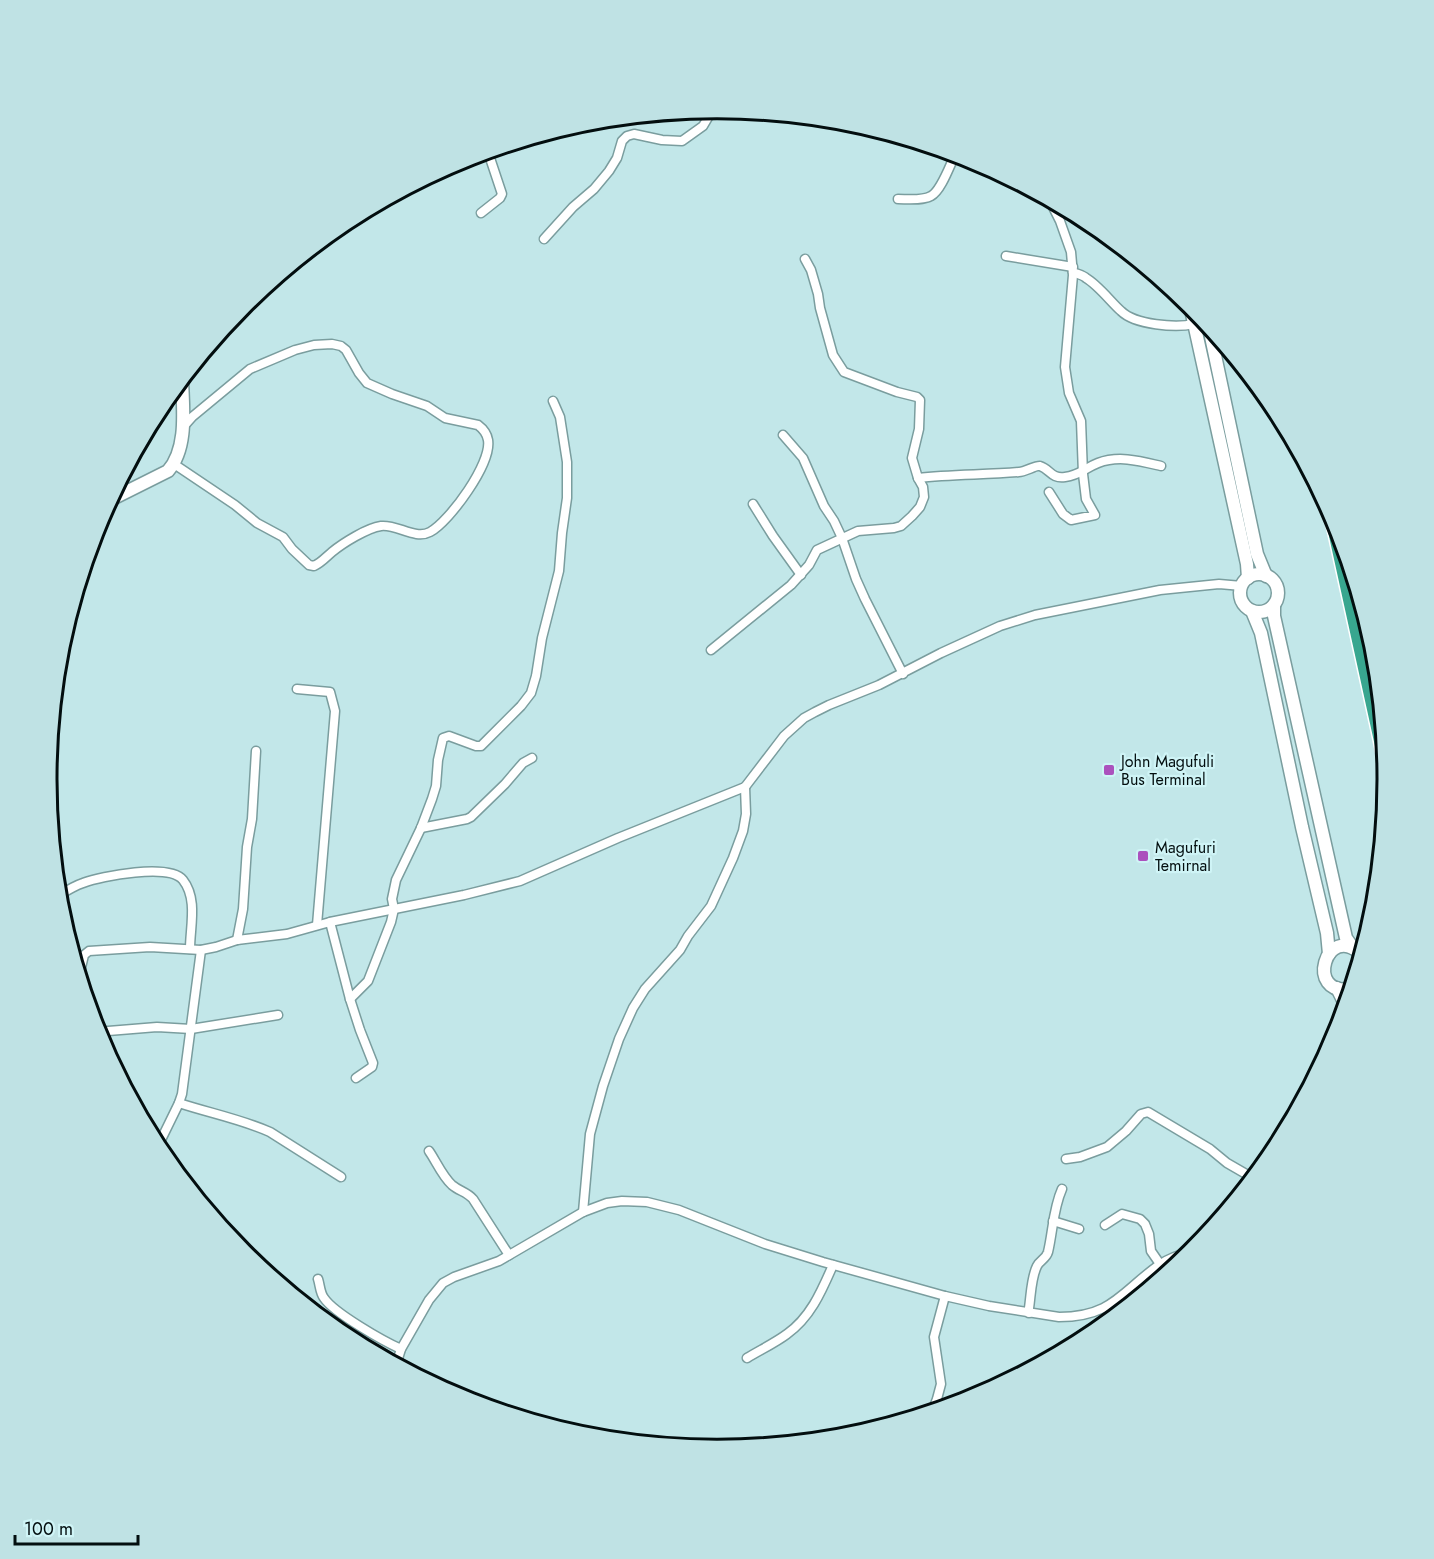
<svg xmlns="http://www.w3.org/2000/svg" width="1434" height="1559" viewBox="0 0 1434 1559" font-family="Jost,sans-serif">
<rect width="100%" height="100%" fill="#c2e7e9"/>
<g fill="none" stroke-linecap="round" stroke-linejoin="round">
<defs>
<g id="street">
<path d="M898,199C907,199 922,201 931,196C941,191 950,165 955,155"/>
<polyline points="481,213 500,198 502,194 488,152"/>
<polyline points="544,239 573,207 594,189 609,171 617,158 622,141 627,136 634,134 662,140 682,141 703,126 713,109"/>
<polyline points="1006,256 1073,267"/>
<path d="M1073,272C1077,274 1083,275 1086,278C1098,285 1111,302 1121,311C1135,325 1176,328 1194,324"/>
<polyline points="783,435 803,458 824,506 834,521 842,538 856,579 865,599 903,674"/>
<path d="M174,464L235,505L257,523L283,537L292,549L309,565L314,566C321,563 326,557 332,552C343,543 367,528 381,526C397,524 415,540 430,532C450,521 492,463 488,440C487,434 482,428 478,425L445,418L427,406L392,394L367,383L359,373L346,350L341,346L332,344L314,345L295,350L250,369L192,417L184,426"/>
<path d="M918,478C951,474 985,475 1019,472C1025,472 1036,465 1040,466C1050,469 1051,479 1065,477C1080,475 1085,468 1098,463C1119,455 1140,461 1161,466"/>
<polyline points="1049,492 1063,514 1071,520 1095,515 1086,499 1083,474 1081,421 1069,393 1065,367 1073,275 1071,252 1060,221 1050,201"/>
<polyline points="753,504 773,536 801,575"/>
<polyline points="711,650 791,585 809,565 817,550 858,531 894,528 901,526 912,516 920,507 924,497 923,487 918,478 912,458 919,429 920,400 917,397 897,392 844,372 833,355 820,308 818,294 811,270 805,259"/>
<polyline points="297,689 330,692 335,711 317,925"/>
<polyline points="421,828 467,819 471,817 505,784 523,763 532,758"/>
<path d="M58,896C66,891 74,886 83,883C102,876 169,863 183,880C198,899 190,927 190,949"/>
<polyline points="330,922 350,999 360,1030 373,1063 372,1067 356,1078"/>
<polyline points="237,940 243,909 247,847 252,819 256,751"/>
<polyline points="79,976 84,955 89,951 150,947 201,950 216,947 237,940 287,934 330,922 464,895 520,881 618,838 745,787 784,736 804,718 815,712 829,705 879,685 941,653 1000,626 1035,615 1160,590 1219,584 1242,586"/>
<polyline points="350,999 368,981 391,922 394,909 392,899 396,880 421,828 432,799 436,786 438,760 443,738 449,736 476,746 481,746 521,706 531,693 536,676 542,638 559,571 562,533 567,498 567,462 560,417 553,401"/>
<polyline points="96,1032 157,1027 191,1029 278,1015"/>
<path d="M179,1103C209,1113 241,1119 270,1132L341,1177"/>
<polyline points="157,1148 179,1103 182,1094 201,950"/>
<path d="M429,1151C436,1161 442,1176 452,1185C459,1191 467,1192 473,1199L509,1255"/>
<polyline points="1066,1159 1080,1157 1107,1147 1126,1131 1141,1114 1148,1112 1210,1149 1227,1163 1253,1178"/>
<polyline points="583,1212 590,1134 603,1086 619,1039 633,1008 645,989 680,950 688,936 711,906 733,858 743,831 746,814 745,787"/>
<polyline points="1053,1221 1079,1229"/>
<polyline points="1105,1225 1122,1214 1140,1219 1145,1224 1149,1234 1151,1251 1160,1264"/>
<path d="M318,1279C320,1285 320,1293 324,1298C334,1313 383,1341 401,1349"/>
<path d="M1029,1313V1308C1031,1295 1031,1278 1037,1266C1040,1260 1046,1259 1048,1252C1053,1231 1053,1209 1062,1189"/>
<path d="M747,1358C760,1350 775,1343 787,1334C811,1317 822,1290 833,1265"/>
<path d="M396,1365L401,1349L429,1300L443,1283L454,1277L499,1261L583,1212L607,1203L622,1201L647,1202L679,1210L765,1244L823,1262L945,1296L989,1306L1059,1317C1112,1317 1121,1292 1159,1265C1169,1258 1181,1254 1193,1251"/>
<polyline points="932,1412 937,1399 941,1384 934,1337 945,1296"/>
</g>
<g id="secondary">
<polyline points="1190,305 1247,564 1248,578"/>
<polyline points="1209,327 1257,554 1266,576"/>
<path d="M110,500L168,471C188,448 183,409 182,380"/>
<circle cx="1259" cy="593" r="19"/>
<polyline points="1274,605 1274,616 1346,938 1353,948"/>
<polyline points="1252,611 1261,633 1302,827 1327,933 1329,954"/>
<polyline points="1337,988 1343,1000 1345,1008"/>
<path d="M1351,989C1304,997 1326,921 1361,954"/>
</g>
<polyline id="highway" points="1332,515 1385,757"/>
</defs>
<use href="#street" stroke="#7a9d9e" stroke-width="11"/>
<use href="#secondary" stroke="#7a9d9e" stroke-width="15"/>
<use href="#highway" stroke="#fff" stroke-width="18"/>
<use href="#street" stroke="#fff" stroke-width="8"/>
<use href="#secondary" stroke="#fff" stroke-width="12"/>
<use href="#highway" stroke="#38a68f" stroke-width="15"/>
</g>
<g fill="#ab51bd" stroke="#cff4f6" stroke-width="2">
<rect x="1103" y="764" width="12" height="12" rx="3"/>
<rect x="1137" y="850" width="12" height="12" rx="3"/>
</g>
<g text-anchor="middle" stroke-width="4.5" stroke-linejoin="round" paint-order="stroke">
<g font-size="16" fill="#030e0f" stroke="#cff4f6" text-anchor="start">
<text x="1121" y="767">John Magufuli<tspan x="1121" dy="18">Bus Terminal</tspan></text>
<text x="1155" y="853">Magufuri<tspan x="1155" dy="18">Temirnal</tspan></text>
</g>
</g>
<path d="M0 0H1434V1559H0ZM57 779a660 660 0 1 1 1320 0a660 660 0 1 1-1320 0Z" fill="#bfe2e4" fill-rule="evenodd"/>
<path fill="none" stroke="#030e0f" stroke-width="3" d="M57 779a660 660 0 1 1 1320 0a660 660 0 1 1-1320 0Z"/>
<path d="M15 1535v9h123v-9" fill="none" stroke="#030e0f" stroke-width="3"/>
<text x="24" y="1535" font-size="18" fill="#030e0f" stroke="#cff4f6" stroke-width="4.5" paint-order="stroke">100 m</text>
</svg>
